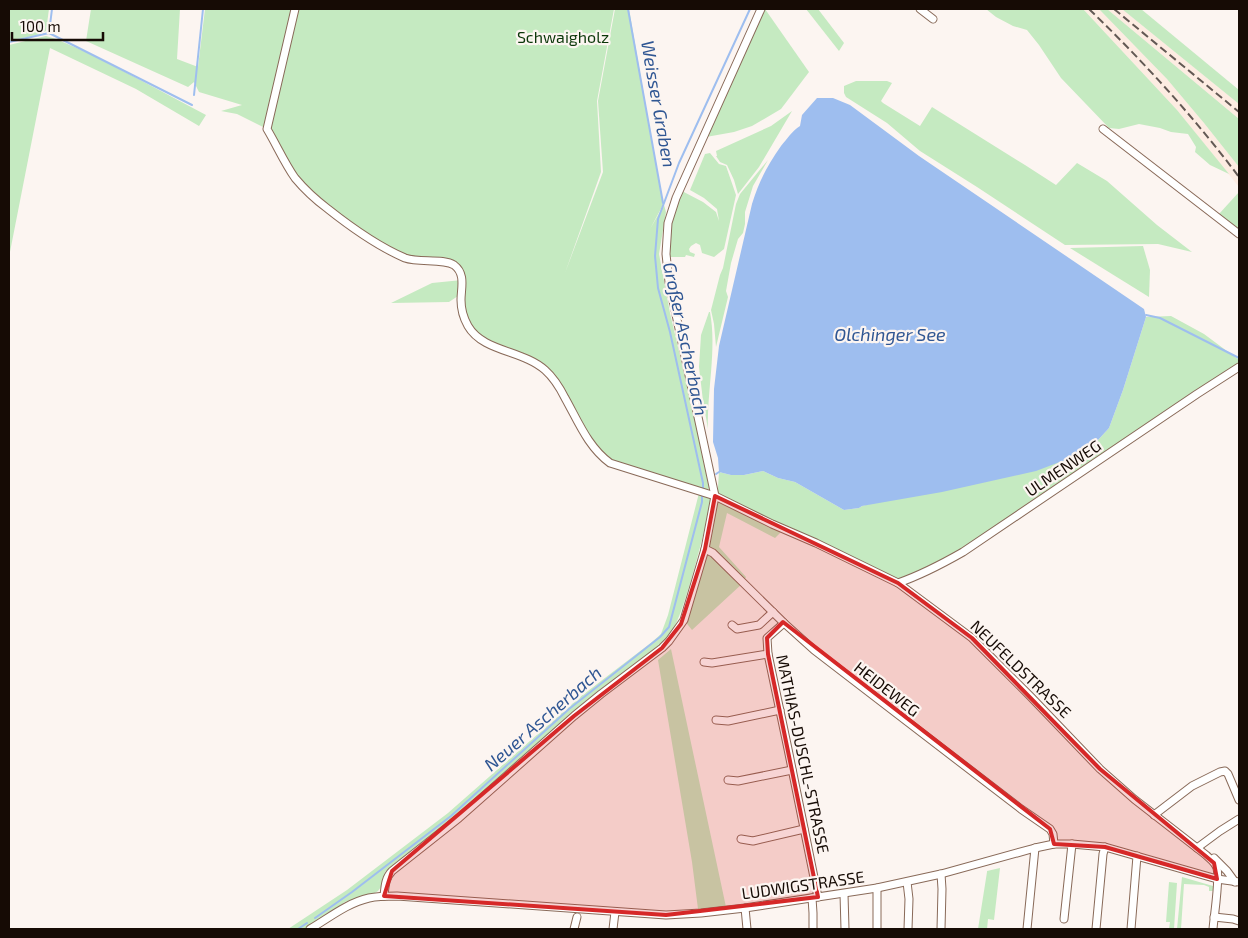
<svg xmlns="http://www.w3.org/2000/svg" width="1248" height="938" viewBox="0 0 1248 938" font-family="'Exo 2',sans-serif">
<rect width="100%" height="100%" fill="#fcf5f1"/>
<g fill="#fdece2">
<polygon points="1083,9 1099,9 1167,79 1204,123 1239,167 1239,187 1177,110"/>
<polygon points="1107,9 1122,9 1239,104 1239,119"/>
</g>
<g fill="#c5eac1">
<polygon points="9,9 49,9 46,31 37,35 9,41"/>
<polygon points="91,9 180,9 177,59 198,67 205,9 614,9 597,101 601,172 565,273 603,172 598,101 615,9 629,9 663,205 650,229 664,205 666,212 659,254 670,313 692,407 709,488 705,493 602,457 550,374 493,346 470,328 461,294 449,302 391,303 432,283 462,280 453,264 422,261 392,252 309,194 267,129 237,114 221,111 242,105 199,92 194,82 188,87 86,41"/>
<polygon points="764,9 765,9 809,72 781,109 752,126 734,132 706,137"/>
<polygon points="806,9 818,9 844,43 839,51"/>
<polygon points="986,9 1083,9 1177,110 1229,174 1210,165 1195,152 1196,147 1188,134 1171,132 1160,128 1139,124 1119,129 1109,128 1061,78 1039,45 1027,30 1013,26 996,17"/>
<polygon points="1099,9 1107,9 1239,119 1239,167 1204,123 1167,79"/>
<polygon points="1122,9 1141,9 1239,90 1239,104"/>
<polygon points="46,36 56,39 95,56 206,115 199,126 136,89 50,48 9,257 9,45"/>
<polygon points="856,81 887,81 892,83 881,101 883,103 920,126 932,107 1025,165 1056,185 1077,163 1107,181 1157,225 1192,252 1158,244 1065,245 977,187 920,151 887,123 846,97 844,93 844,86"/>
<polygon points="792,111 759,167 738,194 734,180 727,165 720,162 716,156 717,156 716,151 771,126"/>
<polygon points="710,153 719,164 726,166 736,195 724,249 714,257 702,253 700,245 696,243 691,246 689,249 690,252 695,254 694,257 686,255 685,257 670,257 666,254 668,223 680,190 703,202 716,212 719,221 717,209 704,198 690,190 705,154"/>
<polygon points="768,160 753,186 745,212 745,224 743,233 738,239 731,263 726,291 728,297 716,347 714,324 711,310 720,275 723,268 736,204 740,194"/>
<polygon points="1239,192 1239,231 1219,214"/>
<polygon points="1143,246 1150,270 1149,297 1070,248"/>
<path d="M709,312H710C717,350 707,390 708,429L703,401L699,367L701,335Z"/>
<polygon points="1171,316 1204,334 1239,360 1239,367 963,552 898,583 784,529 775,538 727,513 719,547 746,577 743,583 692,630 684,620 718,487 719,472 731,475 744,475 763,471 778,478 795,482 844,510 859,508 862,506 1098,440 1109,428 1123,390 1146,317"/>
<path d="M699,493L710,497L712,500C705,527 699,553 691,580C684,602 679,623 666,641L441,830L385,872L381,887L378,891L373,894L345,902L305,929H288L347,890L448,813L580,697L652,642L661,634L668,615Z"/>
<polygon points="671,649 726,907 698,909 692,862 658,660"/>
<polygon points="1000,868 994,920 988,919 987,929 978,929 987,872 987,871"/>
<polygon points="1182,877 1213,886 1214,890 1212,891 1209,891 1209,887 1204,885 1184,884 1181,929 1177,929"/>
<polygon points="1169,882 1177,883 1174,929 1169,929 1170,922 1166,922"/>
</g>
<path fill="#9ebeef" d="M817,98H833L850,105L919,156L1144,309L1146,317L1123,390L1109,428L1098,440L1084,449L1065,460L1036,471L942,492L862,506L859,508L844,510L795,482L778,478L763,471L744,475H731L719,472L718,458L713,442L714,389L719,346L752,204C759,181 767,166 781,146C787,139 792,131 800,126L802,115Z"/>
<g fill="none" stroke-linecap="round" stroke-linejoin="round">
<g stroke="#9ebeef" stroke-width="2">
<polyline points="628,9 663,203"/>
<polyline points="49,33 192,105"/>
<polyline points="9,42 49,33 52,9"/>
<polyline points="194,95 203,9"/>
<polyline points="1146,315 1160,318 1239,358"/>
<polyline points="716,474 719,472"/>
<polyline points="703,490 703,483 670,332 658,288 655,256 658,219 679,163 750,9"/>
<polyline points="315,918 352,892 451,816 569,709 660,637 669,627 702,502 702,495"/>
<polyline points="298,929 307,923"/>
</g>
<defs>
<g id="minor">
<path d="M295,9L267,129C276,144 285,164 295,178C305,190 316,200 328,209C352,228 377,246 405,258C419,263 443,258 454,265C466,274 461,288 461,300C461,308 464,319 468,326C483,352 523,350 545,370C554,378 560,388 565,398C578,421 588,447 610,463L715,496L772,524L816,543L898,583L972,638L1031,697L1100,769L1134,799L1206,855C1210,859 1215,862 1217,868C1220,879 1214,916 1213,929"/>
<polyline points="920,9 933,19"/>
<polyline points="1103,129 1239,234"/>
<polyline points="705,549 713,553 784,623 814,650 1021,809 1050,829 1053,834 1054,844"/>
<path d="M898,583C921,575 942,564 963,552L1197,394L1239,367"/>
<polyline points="784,623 767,638 768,654 788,749 818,897"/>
<polyline points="732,625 737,629 759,625 773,612"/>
<polyline points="704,662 712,663 768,654"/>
<polyline points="716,720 728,721 780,710"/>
<polyline points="728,780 738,781 792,770"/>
<polyline points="1154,815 1192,786 1220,772 1225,771 1228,774 1239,800"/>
<polyline points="741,839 753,841 804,829"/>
<polyline points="1197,848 1220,831 1239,819"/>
<polyline points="1214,858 1227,871 1235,882"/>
<polyline points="907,882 909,899 908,929"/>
<polyline points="877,888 877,929"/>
<polyline points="844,894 845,929"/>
<path d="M384,896C385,887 385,878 392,871L459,818L574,716L601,694L662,648L669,641L684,620L705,549L715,496L669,282L666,254L668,223L676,198L761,9"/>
<polyline points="812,898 813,913 813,929"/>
<polyline points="745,908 747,929"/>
<polyline points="1214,917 1233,919 1239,921"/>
<polyline points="1064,919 1072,844"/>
<path d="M310,929C329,918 347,903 369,898C378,896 388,896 397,896L666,915L701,913L745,908L877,888L941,874L1035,848L1054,844H1072L1105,847L1217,879L1239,882"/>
<polyline points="574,929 577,917"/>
<polyline points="613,929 615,912"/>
<polyline points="941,929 942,889 941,874"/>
<polyline points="1027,929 1035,848"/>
<polyline points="1096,929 1103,854 1105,847"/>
<polyline points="1131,929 1137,856"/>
</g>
</defs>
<use href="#minor" stroke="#896a59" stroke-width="9"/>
<use href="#minor" stroke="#fff" stroke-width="7"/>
<g stroke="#635954" stroke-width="2" stroke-dasharray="8 4" stroke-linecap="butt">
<path d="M1089,9C1143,61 1194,117 1239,177"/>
<polyline points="1114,9 1239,112"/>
</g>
</g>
<path fill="#d62828" fill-opacity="0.2" stroke="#d62828" stroke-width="4" stroke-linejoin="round" d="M715,496L898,583L972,638L1100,769L1214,863L1217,879L1105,847L1054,844L1050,829L783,622L767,638L768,654L818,897L666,915L384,896L392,871L574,716L662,648L681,624L705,549Z"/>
<g text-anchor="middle" stroke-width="4.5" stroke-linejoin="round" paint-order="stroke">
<g font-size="16" fill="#0b3709" stroke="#fcf5f1">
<text x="563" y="43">Schwaigholz</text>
</g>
<g font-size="16" fill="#160b05" stroke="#fcf5f1">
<text transform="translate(1063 468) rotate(-34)" y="6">ULMENWEG</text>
<text transform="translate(1021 669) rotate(44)" y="6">NEUFELDSTRASSE</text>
<text transform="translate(887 689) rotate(38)" y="6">HEIDEWEG</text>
<text transform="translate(803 754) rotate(78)" y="6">MATHIAS-DUSCHL-STRASSE</text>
<text transform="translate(803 885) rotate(-8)" y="6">LUDWIGSTRASSE</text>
</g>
<g font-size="18" font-style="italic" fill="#2f5693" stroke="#fcf5f1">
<text transform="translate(658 104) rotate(80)" y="6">Weisser Graben</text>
<text x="890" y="341">Olchinger See</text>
<text transform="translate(685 339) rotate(78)" y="6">Großer Ascherbach</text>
<text transform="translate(543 719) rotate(-41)" y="6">Neuer Ascherbach</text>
</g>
</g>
<rect width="1248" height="938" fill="none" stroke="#160b05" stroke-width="20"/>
<path d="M12 32v8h91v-8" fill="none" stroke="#160b05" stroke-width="2.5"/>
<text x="20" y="32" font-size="15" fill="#160b05" stroke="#fcf5f1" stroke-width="4" paint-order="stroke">100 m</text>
</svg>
